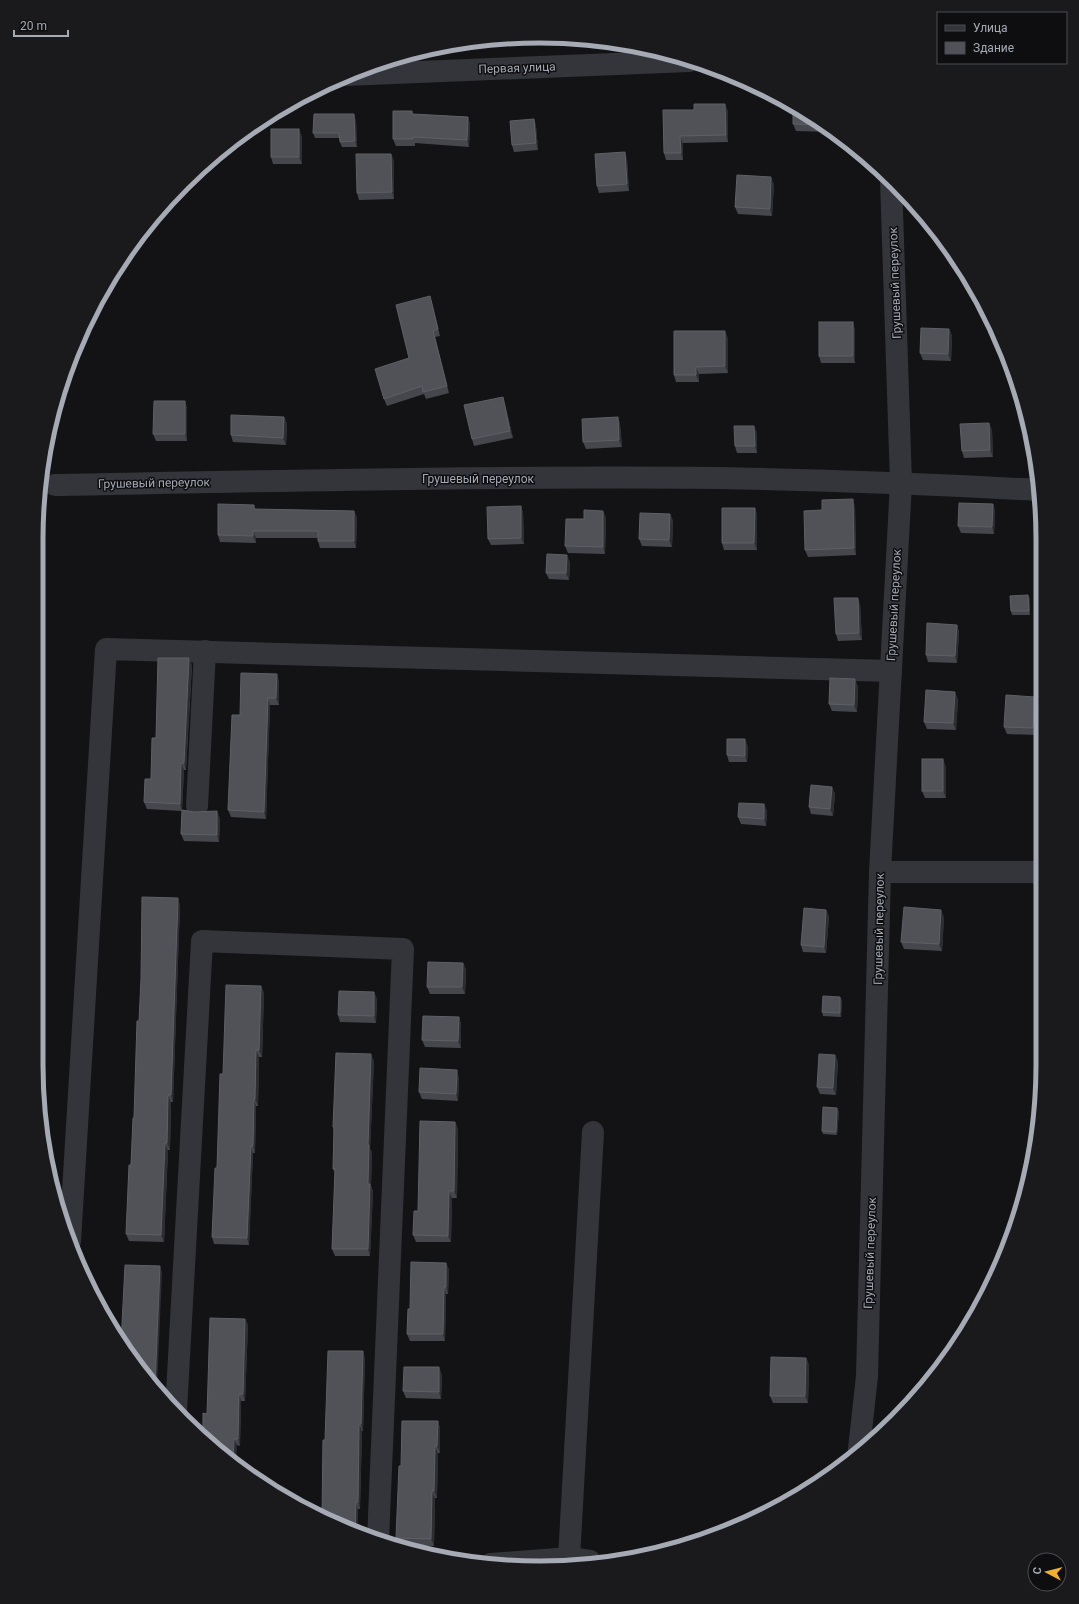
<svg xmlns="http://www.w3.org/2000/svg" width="1079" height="1604" viewBox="0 0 1079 1604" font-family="Roboto,sans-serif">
<rect width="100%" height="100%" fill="#131315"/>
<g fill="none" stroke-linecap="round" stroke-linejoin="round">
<g stroke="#34353a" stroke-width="22">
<polyline points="345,75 689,61"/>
<path d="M55,485C276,481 497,476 717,478C824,480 931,484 1038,490"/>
<polyline points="197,806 205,651"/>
<polyline points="880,872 1036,872 1043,877"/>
<polyline points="70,1241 106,649 891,671"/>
<polyline points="176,1411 202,941 403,949 378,1540"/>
<polyline points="859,1449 867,1376 880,872 901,483 891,180"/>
<polyline points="569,1558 593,1132"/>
<polyline points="491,1564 569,1558 590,1561"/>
</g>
</g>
<g fill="#46474d">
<polygon points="663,110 728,111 728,142 683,143 683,160 666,160 664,153"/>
<polygon points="412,111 413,114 468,117 470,124 469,147 415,143 415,146 396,146 393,139"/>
<polygon points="534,119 536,126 538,150 514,152 512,145"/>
<polygon points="356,120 357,147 342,147 340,142 340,138 315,138 313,133"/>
<polygon points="819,121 831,130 831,132 796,131 793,124"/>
<polygon points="302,136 302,164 273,164 271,157"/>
<polygon points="222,152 222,157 216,157"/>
<polygon points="391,154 394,161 394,199 359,200 357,193"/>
<polygon points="627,159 629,191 599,193 597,186"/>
<polygon points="774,184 772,216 738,214 735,207"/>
<polygon points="430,296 432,303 440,336 435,337 449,393 426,399 424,394 387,406 384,399 409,358"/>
<polygon points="855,329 855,363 821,363 819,356"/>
<polygon points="949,329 952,336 951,361 923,360 920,353"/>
<polygon points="728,338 728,373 699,374 699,382 676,382 674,375"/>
<polygon points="185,401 187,408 187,441 156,441 153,434"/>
<polygon points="505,404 513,438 474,446 472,439"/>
<polygon points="284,417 287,424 286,445 233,442 231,435"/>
<polygon points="618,417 620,424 622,447 586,449 583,442"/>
<polygon points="1027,419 1033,439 1030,439 1027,432"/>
<polygon points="989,423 992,430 993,457 964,458 962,451"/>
<polygon points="757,432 757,453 737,453 735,446"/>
<polygon points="993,504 995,511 994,534 961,533 958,526"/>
<polygon points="254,505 255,509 354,511 357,518 356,548 320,548 318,541 318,538 256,538 256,543 220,542 218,535"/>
<polygon points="521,506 523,513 524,544 491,545 488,539"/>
<polygon points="855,506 856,555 808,557 805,550 822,510"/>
<polygon points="755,508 757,515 757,550 724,550 722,543"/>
<polygon points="603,511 606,518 605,554 568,553 565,546 584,519"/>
<polygon points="670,514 673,521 672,547 642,546 639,539"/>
<polygon points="570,562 569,580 549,579 546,573"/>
<polygon points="1028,595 1030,599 1030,615 1012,615 1011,611"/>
<polygon points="860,604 862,640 838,641 836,634"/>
<polygon points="957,625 959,632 957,663 928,662 926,655"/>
<polygon points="192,665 186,770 184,770 182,810 220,818 219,842 184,841 181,834 182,811 147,809 144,802 151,779 156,738"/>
<polygon points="279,681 279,705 270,705 266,819 231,817 228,810 240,715"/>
<polygon points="858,686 857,712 832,711 829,704"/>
<polygon points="958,699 956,730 927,729 924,722"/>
<polygon points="1038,704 1036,735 1007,734 1004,727"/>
<polygon points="748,746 747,762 729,762 727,755"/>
<polygon points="946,766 946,798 925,798 922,791"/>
<polygon points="832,787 835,794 833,816 811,814 809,807"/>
<polygon points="764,804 767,811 766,826 741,824 738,817"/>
<polygon points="180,905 173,1102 171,1102 170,1150 168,1150 164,1242 129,1241 126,1234 134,1118 139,1021"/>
<polygon points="826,910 829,917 826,953 803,952 801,945"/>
<polygon points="944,917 942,951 904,949 901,942"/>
<polygon points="463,963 466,970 465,994 430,994 427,987"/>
<polygon points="261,986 264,993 262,1057 259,1057 258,1106 256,1106 255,1153 253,1153 249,1245 214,1244 212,1237 223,1074"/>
<polygon points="374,992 377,999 376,1023 340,1022 338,1015"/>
<polygon points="840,997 842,1001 841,1017 823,1016 822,1012"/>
<polygon points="459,1017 461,1024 461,1048 425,1047 422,1040"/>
<polygon points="835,1055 838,1062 836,1095 820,1094 817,1087"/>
<polygon points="374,1061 370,1149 372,1152 371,1186 373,1191 370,1256 335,1256 332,1249 335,1173 333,1169 334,1131 333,1127"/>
<polygon points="459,1077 458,1101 422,1099 419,1092"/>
<polygon points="837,1108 839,1112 837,1135 823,1134 822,1131"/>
<polygon points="455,1122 458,1129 457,1198 452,1198 451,1242 416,1242 413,1235 418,1211"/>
<polygon points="446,1263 449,1270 448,1294 446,1294 445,1341 410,1341 407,1334 410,1309"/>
<polygon points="245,1319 248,1325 245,1401 241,1401 240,1446 237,1445 207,1414"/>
<polygon points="365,1358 363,1431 362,1431 360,1509 358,1509 357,1533 347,1530 325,1440"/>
<polygon points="806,1358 809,1365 808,1403 773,1403 770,1396"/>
<polygon points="442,1374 441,1399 406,1398 403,1391"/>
<polygon points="438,1421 440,1428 440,1453 438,1453 437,1498 435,1498 434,1546 399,1545 396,1538 401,1466"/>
</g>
<g fill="#2d2e32">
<polygon points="725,104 728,111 728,142 726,135"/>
<polygon points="354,114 356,120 357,147 355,141"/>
<polygon points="468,117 470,124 469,147 467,140"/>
<polygon points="534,119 536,126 538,150 536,143"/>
<polygon points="299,129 302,136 302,164 299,157"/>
<polygon points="680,136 683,143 683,160 681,153"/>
<polygon points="625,152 627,159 629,191 627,184"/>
<polygon points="391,154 394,161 394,199 392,192"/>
<polygon points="771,177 774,184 772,216 770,209"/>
<polygon points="430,296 432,303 440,336 438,329"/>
<polygon points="853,322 855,329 855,363 853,356"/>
<polygon points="949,329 952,336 951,361 948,354"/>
<polygon points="433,331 435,337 449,393 447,386"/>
<polygon points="725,331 728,338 728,373 725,366"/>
<polygon points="696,367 699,374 699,382 696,375"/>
<polygon points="503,397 505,404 513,438 510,431"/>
<polygon points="185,401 187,408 187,441 185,434"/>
<polygon points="284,417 287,424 286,445 283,438"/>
<polygon points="618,417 620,424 622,447 619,440"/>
<polygon points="989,423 992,430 993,457 990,450"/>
<polygon points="754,426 757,432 757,453 755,446"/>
<polygon points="853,499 855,506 856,555 854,548"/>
<polygon points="993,504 995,511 994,534 992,527"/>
<polygon points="521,506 523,513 524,544 521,538"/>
<polygon points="755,508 757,515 757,550 754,543"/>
<polygon points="354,511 357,518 356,548 354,541"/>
<polygon points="603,511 606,518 605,554 603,547"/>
<polygon points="670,514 673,521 672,547 669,540"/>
<polygon points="37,527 38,529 36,561 36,540"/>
<polygon points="253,531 256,538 256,543 253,536"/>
<polygon points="567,555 570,562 569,580 566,573"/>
<polygon points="1028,595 1030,599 1030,615 1029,611"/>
<polygon points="858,598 860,604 862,640 859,633"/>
<polygon points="957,625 959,632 957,663 955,656"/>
<polygon points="189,658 192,665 186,770 184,763"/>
<polygon points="277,674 279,681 279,705 276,698"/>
<polygon points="855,679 858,686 857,712 854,705"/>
<polygon points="955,692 958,699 956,730 953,723"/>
<polygon points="1035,697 1038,704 1036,735 1033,728"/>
<polygon points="268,698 270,705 266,819 264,812"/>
<polygon points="745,739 748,746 747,762 745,756"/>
<polygon points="943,759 946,766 946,798 943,791"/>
<polygon points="181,763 184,770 182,811 180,804"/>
<polygon points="832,787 835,794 833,816 830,809"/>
<polygon points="764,804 767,811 766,826 764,819"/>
<polygon points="217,811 220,818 219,842 217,835"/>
<polygon points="178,898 180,905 173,1102 171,1095"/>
<polygon points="826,910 829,917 826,953 824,947"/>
<polygon points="941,910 944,917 942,951 939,944"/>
<polygon points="463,963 466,970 465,994 462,987"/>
<polygon points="261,986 264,993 262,1057 259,1050"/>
<polygon points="374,992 377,999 376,1023 374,1016"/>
<polygon points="840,997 842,1001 841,1017 840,1013"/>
<polygon points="459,1017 461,1024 461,1048 458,1041"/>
<polygon points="256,1050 259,1057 258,1106 255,1099"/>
<polygon points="371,1054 374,1061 370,1149 372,1152 371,1186 373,1191 370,1256 368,1249 368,1145"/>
<polygon points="835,1055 838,1062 836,1095 833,1088"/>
<polygon points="457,1070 459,1077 458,1101 456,1094"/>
<polygon points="168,1095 171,1102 170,1150 167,1143"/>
<polygon points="254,1099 256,1106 255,1153 253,1146"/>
<polygon points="837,1108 839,1112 837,1135 836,1132"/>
<polygon points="455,1122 458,1129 457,1198 454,1191"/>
<polygon points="165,1143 168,1150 164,1242 161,1235"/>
<polygon points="251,1146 253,1153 249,1245 247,1238"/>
<polygon points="449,1191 452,1198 451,1242 448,1236"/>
<polygon points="446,1263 449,1270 448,1294 446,1287"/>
<polygon points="160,1266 162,1273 157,1389 155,1385"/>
<polygon points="444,1287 446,1294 445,1341 443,1334"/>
<polygon points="245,1319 248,1325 245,1401 243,1394"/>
<polygon points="363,1351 365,1358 363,1431 361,1424"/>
<polygon points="806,1358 809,1365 808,1403 805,1396"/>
<polygon points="439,1367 442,1374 441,1399 439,1392"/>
<polygon points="239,1394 241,1401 240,1446 238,1439"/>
<polygon points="438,1421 440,1428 440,1453 437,1446"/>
<polygon points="359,1424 362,1431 360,1509 358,1502"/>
<polygon points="234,1439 237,1445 236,1466 233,1464"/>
<polygon points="435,1446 438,1453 437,1498 434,1491"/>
<polygon points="432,1491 435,1498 434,1546 431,1539"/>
<polygon points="356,1502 358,1509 357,1533 355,1532"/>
</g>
<g fill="#505258" stroke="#5e6067">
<polygon points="694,104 725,104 726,135 680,136 681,153 664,153 663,110 694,110"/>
<polygon points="793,107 819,121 824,125 793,124"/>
<polygon points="393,111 412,111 412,114 468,117 467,140 413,137 413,139 393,139"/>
<polygon points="314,114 354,114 355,141 340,142 339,133 313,133"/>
<polygon points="534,119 536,143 512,145 510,121"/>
<rect x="271" y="129" width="28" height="28"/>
<polygon points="625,152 627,184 597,186 595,154"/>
<polygon points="356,154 391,154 392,192 357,193"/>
<polygon points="737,175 771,177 770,209 735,207"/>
<polygon points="430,296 438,329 433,331 447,386 423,392 422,386 384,399 375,369 409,358 396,305"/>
<rect x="819" y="322" width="34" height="34"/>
<polygon points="921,328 949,329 948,354 920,353"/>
<polygon points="674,331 725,331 725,366 696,367 696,375 674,375"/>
<polygon points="503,397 510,431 472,439 464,405"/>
<polygon points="154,401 185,401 185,434 153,434"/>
<polygon points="231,415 284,417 283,438 231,435"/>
<polygon points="618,417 619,440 583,442 582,419"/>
<polygon points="1027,419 1030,432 1027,432"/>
<polygon points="989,423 990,450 962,451 960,424"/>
<polygon points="734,426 754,426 755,446 735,446"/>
<polygon points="853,499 854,548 805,550 804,511 822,510 822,500"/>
<polygon points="959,503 993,504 992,527 958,526"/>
<polygon points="218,504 254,505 254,509 354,511 354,541 318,541 318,531 253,531 253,536 218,535"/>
<polygon points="521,506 521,538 488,539 487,507"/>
<polygon points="722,508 755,508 754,543 722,543"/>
<polygon points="584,510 603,511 603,547 565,546 566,519 584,519"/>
<polygon points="640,513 670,514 669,540 639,539"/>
<polygon points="547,554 567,555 566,573 546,573"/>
<polygon points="1028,595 1029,611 1011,611 1010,596"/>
<polygon points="834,598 858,598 859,633 836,634"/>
<polygon points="927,623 957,625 955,656 926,655"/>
<polygon points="158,658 189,658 184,763 181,763 180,804 144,802 145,779 151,779 152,738 156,738"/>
<polygon points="241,673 277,674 276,698 268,698 264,812 228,810 232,715 240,715"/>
<polygon points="830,678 855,679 854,705 829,704"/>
<polygon points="926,690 955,692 953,723 924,722"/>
<polygon points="1006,695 1035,697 1033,728 1004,727"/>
<polygon points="727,739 745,739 745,756 727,755"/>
<rect x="922" y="759" width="21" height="32"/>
<polygon points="811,785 832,787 830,809 809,807"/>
<polygon points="739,803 764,804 764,819 738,817"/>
<polygon points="182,810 194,812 217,811 217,835 181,834"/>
<polygon points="142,897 178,898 171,1095 168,1095 167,1143 165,1143 161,1235 126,1234 129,1165 131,1165 133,1118 134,1118 137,1021 139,1021 141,979"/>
<polygon points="904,907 941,910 939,944 901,942"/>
<polygon points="804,908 826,910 824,947 801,945"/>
<polygon points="428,962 463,963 462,987 427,987"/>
<polygon points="226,985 261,986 259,1050 256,1050 255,1099 254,1099 253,1146 251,1146 247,1238 212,1237 215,1168 217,1168 220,1074 223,1074"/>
<polygon points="339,991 374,992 374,1016 338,1015"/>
<polygon points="823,996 840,997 840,1013 822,1012"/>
<polygon points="423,1016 459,1017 458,1041 422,1040"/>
<polygon points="336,1053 371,1054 368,1145 369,1145 368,1184 370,1184 368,1249 332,1249 335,1169 333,1169 334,1127 333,1127"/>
<polygon points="819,1054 835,1055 833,1088 817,1087"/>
<polygon points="420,1068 457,1070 456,1094 419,1092"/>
<polygon points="823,1107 837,1108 836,1132 822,1131"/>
<polygon points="420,1121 455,1122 454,1191 449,1191 448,1236 413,1235 414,1211 418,1211"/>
<polygon points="411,1262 446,1263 446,1287 444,1287 443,1334 407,1334 408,1309 410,1309"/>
<polygon points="125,1265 160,1266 155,1385 121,1344"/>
<polygon points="210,1318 245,1319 243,1394 239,1394 238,1439 234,1439 233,1464 203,1437 203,1413 207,1414"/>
<polygon points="328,1351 363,1351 361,1424 359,1424 358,1502 356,1502 355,1532 347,1530 322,1515 323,1440 325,1440"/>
<polygon points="771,1357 806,1358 805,1396 770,1396"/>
<polygon points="404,1367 439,1367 439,1392 403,1391"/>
<polygon points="932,1372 935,1373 932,1376"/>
<polygon points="402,1421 438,1421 437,1446 435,1446 434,1491 432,1491 431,1539 396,1538 399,1466 401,1466"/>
</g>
<g text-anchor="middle" stroke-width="3" stroke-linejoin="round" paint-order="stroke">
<g font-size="12" fill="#a5aab5" stroke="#0e0e10">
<text transform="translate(517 68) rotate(-2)" y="4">Первая улица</text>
<text transform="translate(895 283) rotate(-92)" y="4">Грушевый переулок</text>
<text x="478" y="483">Грушевый переулок</text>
<text transform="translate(154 483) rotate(-1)" y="4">Грушевый переулок</text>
<text transform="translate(894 605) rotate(-87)" y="4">Грушевый переулок</text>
<text transform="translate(879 929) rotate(-89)" y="4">Грушевый переулок</text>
<text transform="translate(870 1253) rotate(-88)" y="4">Грушевый переулок</text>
</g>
</g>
<path d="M0 0H1079V1604H0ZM539 43H540A496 496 0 0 1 1036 539V1065A496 496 0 0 1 540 1561H539A496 496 0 0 1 43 1065V539A496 496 0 0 1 539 43Z" fill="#1a1a1d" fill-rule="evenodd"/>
<path fill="none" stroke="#a5aab5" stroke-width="5" d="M539 43H540A496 496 0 0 1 1036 539V1065A496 496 0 0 1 540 1561H539A496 496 0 0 1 43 1065V539A496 496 0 0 1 539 43Z"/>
<rect x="937" y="12" width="130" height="52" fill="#0e0e10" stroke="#4a4c52"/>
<rect x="945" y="25" width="20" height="6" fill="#34353a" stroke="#4a4c52"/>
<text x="973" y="32" font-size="12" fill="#a5aab5">Улица</text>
<rect x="945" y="42" width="20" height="12" fill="#505258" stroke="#4a4c52"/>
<text x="973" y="52" font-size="12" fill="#a5aab5">Здание</text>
<g transform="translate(1047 1572) rotate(277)"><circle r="19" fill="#0e0e10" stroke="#4a4c52"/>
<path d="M0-3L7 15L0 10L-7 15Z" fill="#f1af2f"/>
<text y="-6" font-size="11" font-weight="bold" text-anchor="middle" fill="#a5aab5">С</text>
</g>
<path d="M14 30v6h54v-6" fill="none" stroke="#a5aab5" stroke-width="2"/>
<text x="20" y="30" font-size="12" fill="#a5aab5" stroke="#0e0e10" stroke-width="3" paint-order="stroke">20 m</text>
</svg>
